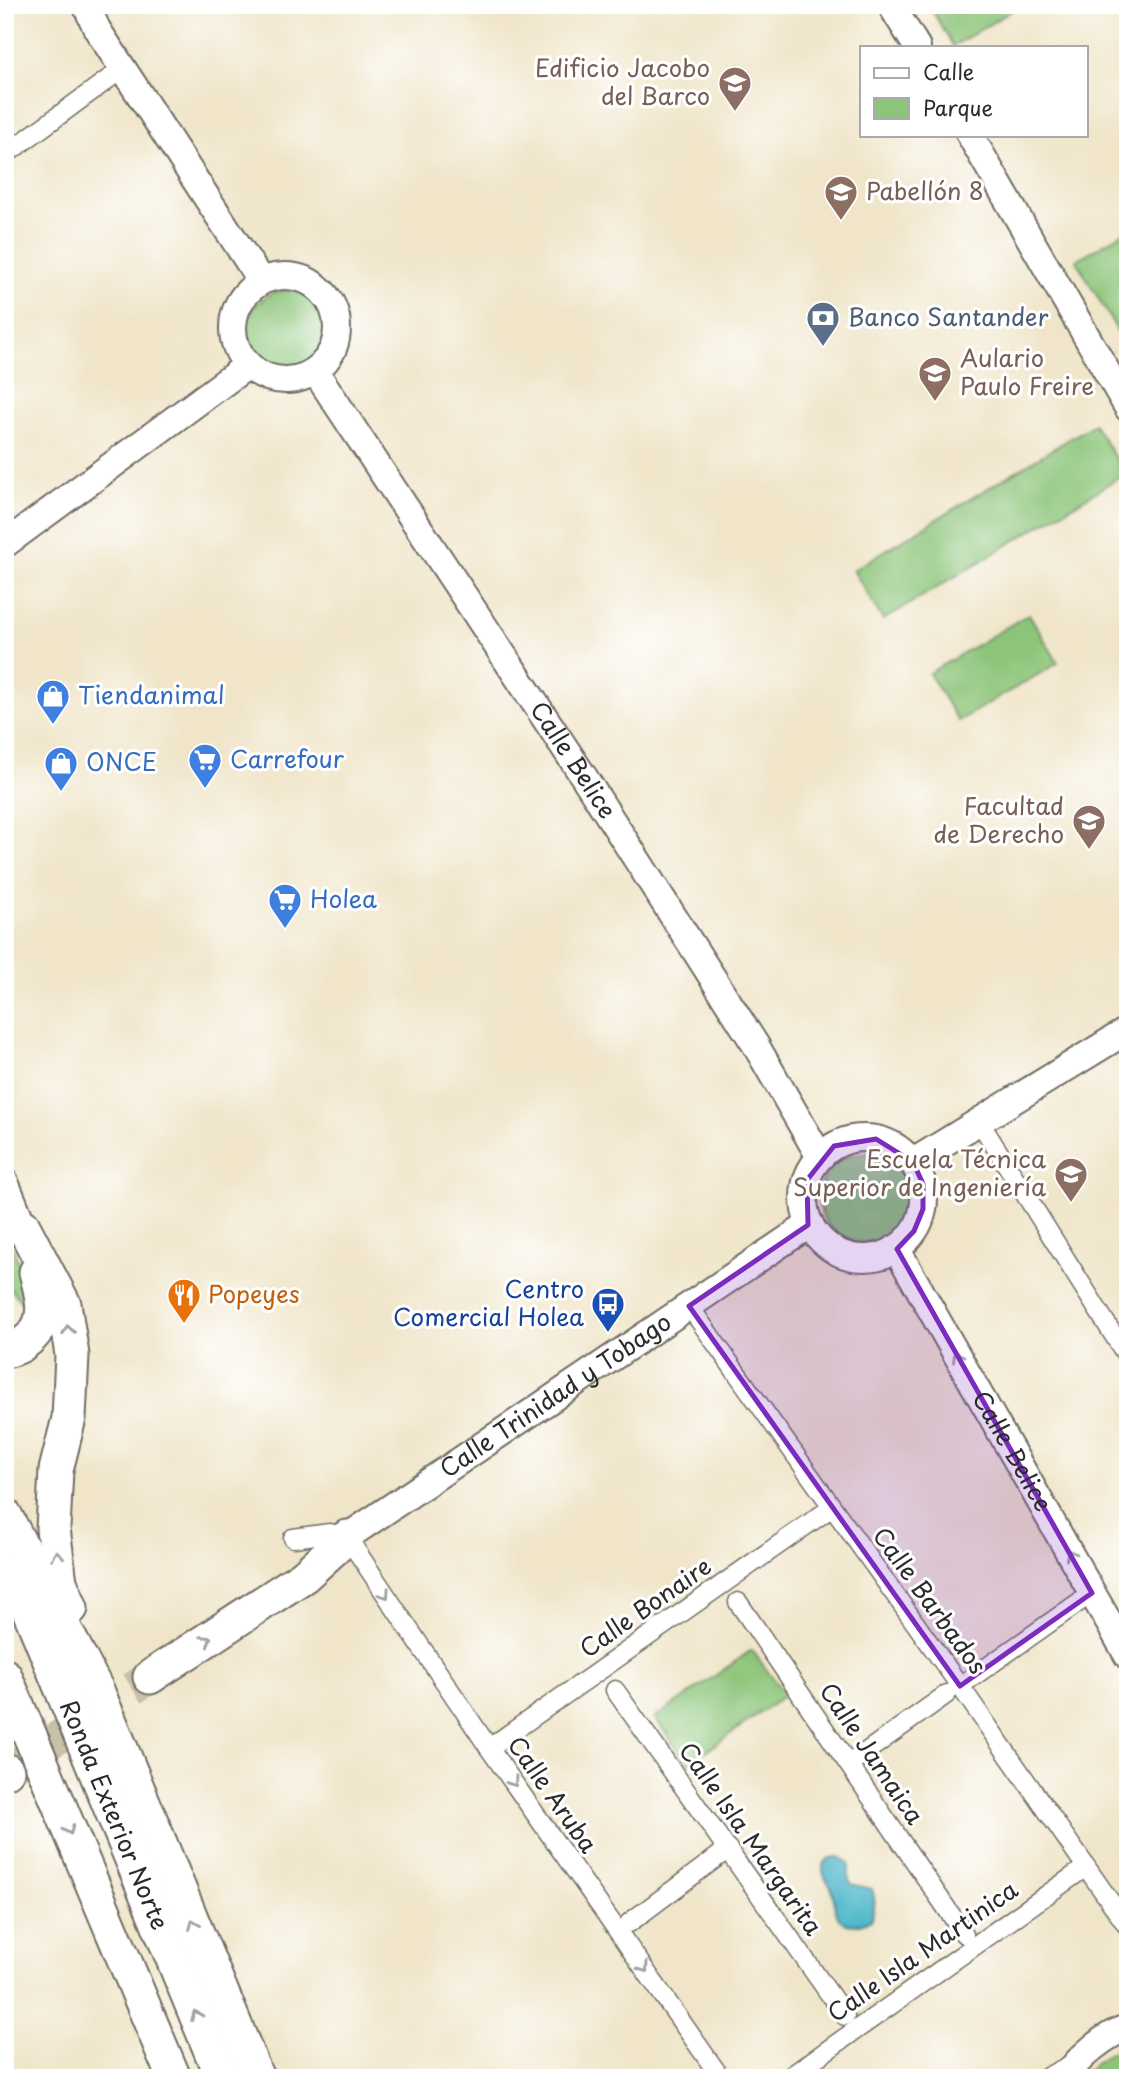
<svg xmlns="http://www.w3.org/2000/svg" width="1133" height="2083" viewBox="0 0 1133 2083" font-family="'Playpen Sans',sans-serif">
<rect width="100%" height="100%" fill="#fff"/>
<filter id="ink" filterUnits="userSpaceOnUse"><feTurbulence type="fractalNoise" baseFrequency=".0143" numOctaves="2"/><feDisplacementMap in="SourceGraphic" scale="14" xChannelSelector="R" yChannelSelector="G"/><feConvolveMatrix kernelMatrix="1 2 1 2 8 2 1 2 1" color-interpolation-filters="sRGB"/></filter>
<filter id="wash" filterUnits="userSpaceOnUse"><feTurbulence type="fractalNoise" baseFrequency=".00686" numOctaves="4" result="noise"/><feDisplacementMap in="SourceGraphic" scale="28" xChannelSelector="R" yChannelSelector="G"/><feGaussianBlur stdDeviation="1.57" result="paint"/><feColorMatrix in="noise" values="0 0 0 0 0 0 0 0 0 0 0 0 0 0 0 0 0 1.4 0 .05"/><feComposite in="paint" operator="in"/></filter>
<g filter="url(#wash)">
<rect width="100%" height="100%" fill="#f0e5c9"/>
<g fill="#8cc579" stroke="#5c7852" stroke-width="2">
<polygon points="929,5 1021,5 953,46"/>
<polygon points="1128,230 1128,349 1076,260"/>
<circle cx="288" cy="331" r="41"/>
<polygon points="1094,424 1125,474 883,620 853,570"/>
<polygon points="1029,614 1058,663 958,721 929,673"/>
<circle cx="864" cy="1198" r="45"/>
<polygon points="5,1230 22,1270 27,1309 5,1282"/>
<polygon points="752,1650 785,1695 688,1764 655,1718"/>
<polygon points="1128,2041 1128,2078 1081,2078 1095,2063"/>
</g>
<path fill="#4cb6c9" stroke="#3c707a" stroke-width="2" d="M839,1857L849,1863V1880L851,1884L872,1889C876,1901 875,1909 870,1920C858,1926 842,1929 836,1913C833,1906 835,1897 832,1890C827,1878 822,1878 823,1864L830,1858Z"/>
</g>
<g filter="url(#ink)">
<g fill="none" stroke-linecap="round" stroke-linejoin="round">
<polyline stroke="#c9c0a9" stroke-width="33" stroke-dasharray="33 17" stroke-linecap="butt" points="7,1771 150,1677"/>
<defs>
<g id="street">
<polyline points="5,155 122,69"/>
<polyline points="979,1121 1128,1358"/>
<polyline points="689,1306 960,1686 1128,1927"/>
<polyline points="293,1538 330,1533 347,1537 489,1748 721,2078"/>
<polyline points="738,1602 964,1934"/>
<polyline points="960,1686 1092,1593"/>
<polyline points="615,1690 845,2016"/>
<polyline points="489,1748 831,1508"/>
<polyline points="849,1764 947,1694"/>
<polyline points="629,1923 728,1849"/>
<polyline points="788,2078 1086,1867"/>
<polyline points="1045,2078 1074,2063"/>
</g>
<g id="secondary">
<polyline points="86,5 97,29 261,281"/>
<polyline points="891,5 917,47"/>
<polyline points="970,135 1128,408"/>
<circle cx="285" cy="328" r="52"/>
<path id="s1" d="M315,371L584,777L755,1044L820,1157"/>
<polyline points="5,544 248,365"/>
<circle cx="864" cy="1198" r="60"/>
<polyline points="913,1162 1128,1030"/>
<polyline points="5,1182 23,1226"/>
<path id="s2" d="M896,1248L1128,1656"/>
<path id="s3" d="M347,1537L810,1224"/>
<path d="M1065,2078C1077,2059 1106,2033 1128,2028"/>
</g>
<g id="highway">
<polyline points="23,1226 64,1304 72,1355 69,1418 56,1470 53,1529 60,1582 71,1608"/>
<path d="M5,1351C16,1349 21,1346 29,1339C50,1321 42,1296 36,1272"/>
<polyline points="5,1515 97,1690 257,2078"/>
<path id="s4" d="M14,1574L222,2078"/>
<polyline points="5,1676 174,2078"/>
<polyline points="150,1677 304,1576 347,1537"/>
<polyline points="5,1772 7,1771"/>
</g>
</defs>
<use href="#street" stroke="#706c62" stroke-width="21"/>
<use href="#secondary" stroke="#706c62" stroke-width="30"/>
<use href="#highway" stroke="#706c62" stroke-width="37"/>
<use href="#street" stroke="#fff" stroke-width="18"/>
<use href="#secondary" stroke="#fff" stroke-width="26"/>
<use href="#highway" stroke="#fff" stroke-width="33"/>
</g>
<defs><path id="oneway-chevron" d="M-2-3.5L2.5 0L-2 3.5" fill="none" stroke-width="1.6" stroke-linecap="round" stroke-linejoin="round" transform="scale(1.75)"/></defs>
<g stroke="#a0a0a0">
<use href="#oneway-chevron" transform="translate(68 1330) rotate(-100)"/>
<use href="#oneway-chevron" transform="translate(957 1356) rotate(-120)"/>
<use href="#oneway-chevron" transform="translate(1070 1554) rotate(-120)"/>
<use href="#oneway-chevron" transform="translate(57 1555) rotate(-97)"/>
<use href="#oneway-chevron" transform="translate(385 1594) rotate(56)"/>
<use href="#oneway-chevron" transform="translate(207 1640) rotate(-33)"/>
<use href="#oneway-chevron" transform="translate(513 1782) rotate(55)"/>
<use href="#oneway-chevron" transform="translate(69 1830) rotate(67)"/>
<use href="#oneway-chevron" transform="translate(194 1924) rotate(-112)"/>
<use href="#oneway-chevron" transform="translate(644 1968) rotate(55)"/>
<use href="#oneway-chevron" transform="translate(196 2015) rotate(-112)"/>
</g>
</g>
<path fill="#7b2cbf" fill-opacity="0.2" stroke="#7b2cbf" stroke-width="5" stroke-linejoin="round" d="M876,1139L913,1162L923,1184V1209L914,1231L897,1249L1092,1593L960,1686L689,1306L808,1225L807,1180L834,1146Z"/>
<defs>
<symbol id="university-pin" viewBox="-11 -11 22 30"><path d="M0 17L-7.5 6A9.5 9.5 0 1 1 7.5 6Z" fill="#8d6e63" stroke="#fff"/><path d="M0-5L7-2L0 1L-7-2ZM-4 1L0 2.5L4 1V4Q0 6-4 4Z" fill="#fff"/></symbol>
<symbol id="bank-pin" viewBox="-11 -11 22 30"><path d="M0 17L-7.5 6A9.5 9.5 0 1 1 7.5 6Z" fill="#5c6f8a" stroke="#fff"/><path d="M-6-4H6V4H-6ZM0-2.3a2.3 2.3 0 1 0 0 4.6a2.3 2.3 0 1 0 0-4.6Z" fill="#fff"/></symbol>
<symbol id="shop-pin" viewBox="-11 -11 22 30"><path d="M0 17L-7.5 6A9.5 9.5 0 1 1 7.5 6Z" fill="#3f7fe0" stroke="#fff"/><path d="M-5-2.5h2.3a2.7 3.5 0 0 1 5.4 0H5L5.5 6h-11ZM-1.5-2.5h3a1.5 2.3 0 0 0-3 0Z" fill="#fff"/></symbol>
<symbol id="supermarket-pin" viewBox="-11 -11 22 30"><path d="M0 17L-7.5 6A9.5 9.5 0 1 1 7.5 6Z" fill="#3f7fe0" stroke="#fff"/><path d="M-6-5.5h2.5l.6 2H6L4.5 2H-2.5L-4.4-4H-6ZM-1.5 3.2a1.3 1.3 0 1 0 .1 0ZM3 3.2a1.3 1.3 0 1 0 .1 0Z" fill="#fff"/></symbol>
<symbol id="restaurant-pin" viewBox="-11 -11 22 30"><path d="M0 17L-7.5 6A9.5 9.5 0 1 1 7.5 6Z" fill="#e8710a" stroke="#fff"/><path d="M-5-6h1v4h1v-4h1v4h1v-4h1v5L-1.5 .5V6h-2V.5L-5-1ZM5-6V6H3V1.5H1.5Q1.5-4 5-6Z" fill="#fff"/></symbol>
<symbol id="bus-pin" viewBox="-11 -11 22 30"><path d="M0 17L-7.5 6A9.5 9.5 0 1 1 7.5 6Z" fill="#1a4fb4" stroke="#fff"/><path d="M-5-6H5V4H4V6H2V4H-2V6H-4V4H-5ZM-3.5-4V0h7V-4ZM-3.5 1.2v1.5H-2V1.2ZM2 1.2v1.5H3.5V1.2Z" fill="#fff"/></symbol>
</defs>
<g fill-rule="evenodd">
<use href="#university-pin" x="716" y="64" width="38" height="52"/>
<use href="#university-pin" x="822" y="173" width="38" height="52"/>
<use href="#bank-pin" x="804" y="299" width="38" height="52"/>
<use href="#university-pin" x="916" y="354" width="38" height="52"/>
<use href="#shop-pin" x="34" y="677" width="38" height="52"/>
<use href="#supermarket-pin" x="186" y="741" width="38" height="52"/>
<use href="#shop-pin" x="42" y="744" width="38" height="52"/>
<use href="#university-pin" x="1070" y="802" width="38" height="52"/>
<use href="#supermarket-pin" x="266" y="881" width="38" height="52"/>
<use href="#university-pin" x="1052" y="1155" width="38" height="52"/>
<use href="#restaurant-pin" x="165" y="1276" width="38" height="52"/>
<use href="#bus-pin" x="589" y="1285" width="38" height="52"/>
</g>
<g text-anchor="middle" stroke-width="6" stroke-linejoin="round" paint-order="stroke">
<g font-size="24" fill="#785e54" stroke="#fff" text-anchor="end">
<text x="710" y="77">Edificio Jacobo<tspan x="710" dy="28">del Barco</tspan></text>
<text x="866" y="200" text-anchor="start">Pabellón 8</text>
<text x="960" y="367" text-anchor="start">Aulario<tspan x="960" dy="28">Paulo Freire</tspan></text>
<text x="1064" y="815">Facultad<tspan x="1064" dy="28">de Derecho</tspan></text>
<text x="1046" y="1168">Escuela Técnica<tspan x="1046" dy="28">Superior de Ingeniería</tspan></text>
</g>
<g font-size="24" fill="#4e5e75" stroke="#fff" text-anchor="start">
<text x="848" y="326">Banco Santander</text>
</g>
<g font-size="24" fill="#366cbe" stroke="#fff" text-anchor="start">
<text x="78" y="704">Tiendanimal</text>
<text x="230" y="768">Carrefour</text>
<text x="86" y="771">ONCE</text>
<text x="310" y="908">Holea</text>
</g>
<g font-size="24" fill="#2b2b2b" stroke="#fff">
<text dy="8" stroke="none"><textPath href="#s1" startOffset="467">Calle Belice</textPath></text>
<text dy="8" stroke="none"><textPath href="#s3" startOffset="252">Calle Trinidad y Tobago</textPath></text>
<text dy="8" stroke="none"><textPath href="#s2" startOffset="234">Calle Belice</textPath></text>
<text transform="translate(929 1601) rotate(54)" y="8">Calle Barbados</text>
<text transform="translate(646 1608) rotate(-35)" y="8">Calle Bonaire</text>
<text transform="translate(871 1754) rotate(56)" y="8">Calle Jamaica</text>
<text transform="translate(552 1795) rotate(55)" y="8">Calle Aruba</text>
<text dy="8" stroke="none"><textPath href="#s4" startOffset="261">Ronda Exterior Norte</textPath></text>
<text transform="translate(750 1839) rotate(55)" y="8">Calle Isla Margarita</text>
<text transform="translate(923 1952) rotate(-35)" y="8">Calle Isla Martinica</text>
</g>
<g font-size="24" fill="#164399" stroke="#fff" text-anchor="end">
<text x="584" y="1298">Centro<tspan x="584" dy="28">Comercial Holea</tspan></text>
</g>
<g font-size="24" fill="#c56008" stroke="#fff" text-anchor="start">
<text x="208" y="1303">Popeyes</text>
</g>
</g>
<rect width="1133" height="2083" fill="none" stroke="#fff" stroke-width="28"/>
<rect x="860" y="46" width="228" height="91" fill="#ffffff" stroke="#aaaaaa" stroke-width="2"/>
<rect x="874" y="68" width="35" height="10" fill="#ffffff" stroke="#aaaaaa" stroke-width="2"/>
<text x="923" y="80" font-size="21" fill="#2b2b2b">Calle</text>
<rect x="874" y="98" width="35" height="21" fill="#8cc579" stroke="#aaaaaa" stroke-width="2"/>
<text x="923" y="116" font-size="21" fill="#2b2b2b">Parque</text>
</svg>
